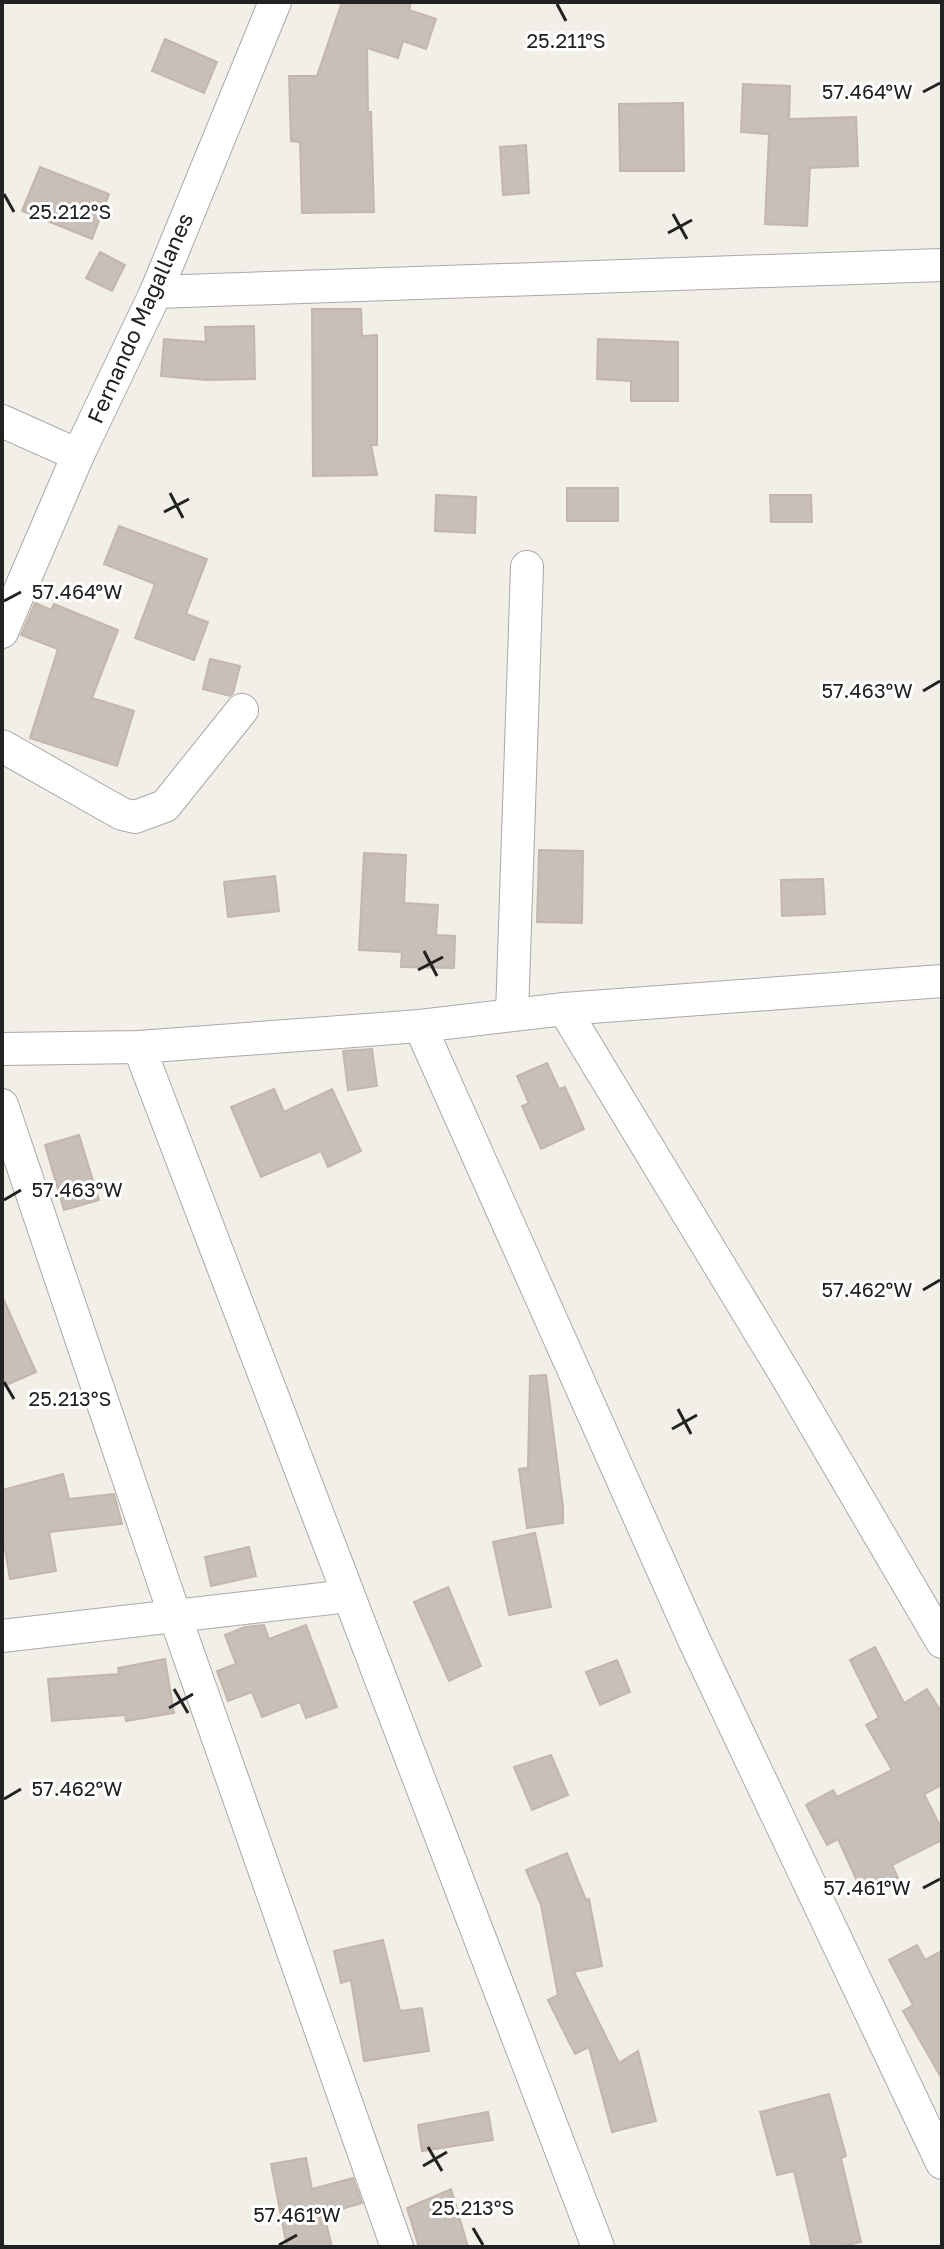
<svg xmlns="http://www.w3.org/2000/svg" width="944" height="2249" viewBox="0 0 944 2249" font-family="'Golos Text',sans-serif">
<rect width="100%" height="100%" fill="#f2efe9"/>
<g fill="#c7bfb8" stroke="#c4b6ab" stroke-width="2">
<polygon points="342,2 411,2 409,10 436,19 426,49 403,41 398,58 367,48 368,112 371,112 374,212 302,213 300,142 291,141 289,76 317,76"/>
<polygon points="165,39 217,62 204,93 152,71"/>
<polygon points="743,84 790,86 789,119 856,117 858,166 810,168 807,226 765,224 769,134 741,132"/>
<polygon points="683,103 684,171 620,171 619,104"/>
<polygon points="526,145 529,193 503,195 500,147"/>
<polygon points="40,167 109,194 92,239 22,211"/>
<polygon points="100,252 125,265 112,291 86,278"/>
<polygon points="312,309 361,309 362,336 377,335 377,445 371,445 377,475 313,476"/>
<polygon points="254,326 255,379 207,380 161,376 164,339 206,342 205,327"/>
<polygon points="598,339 678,342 678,401 631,401 631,381 597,379"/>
<rect x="567" y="488" width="51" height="33"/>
<polygon points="436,495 476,497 475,533 435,531"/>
<polygon points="770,495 811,495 812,522 771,522"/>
<polygon points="119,526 207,559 186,614 208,622 194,660 135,638 155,584 104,564"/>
<polygon points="35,603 51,610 54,604 118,630 92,698 134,711 117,766 30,738 58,649 21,635"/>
<polygon points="210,659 240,666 233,693 230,696 203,689"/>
<polygon points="539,850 583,851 582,923 537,922"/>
<polygon points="364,853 406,855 404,903 438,905 436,935 455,936 454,968 401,967 402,952 359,950"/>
<polygon points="275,876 279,911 228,917 224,882"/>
<polygon points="823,879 825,914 782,916 781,880"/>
<polygon points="372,1049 377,1086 348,1090 343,1051"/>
<polygon points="547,1063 559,1089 565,1087 584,1129 541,1149 522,1106 529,1103 517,1076"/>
<polygon points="274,1089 284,1112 332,1089 361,1151 328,1167 321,1151 261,1177 231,1107"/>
<polygon points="79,1135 99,1200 64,1210 45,1145"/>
<polygon points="2,1296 36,1372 2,1387"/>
<polygon points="546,1375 563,1507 563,1523 527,1528 519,1469 528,1468 530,1376"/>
<polygon points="63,1474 69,1499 114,1494 122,1524 49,1532 56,1571 10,1579 2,1532 2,1490"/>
<polygon points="535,1533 551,1607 509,1615 493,1542"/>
<polygon points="249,1547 256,1576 211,1586 205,1557"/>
<polygon points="448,1587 481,1666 449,1681 414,1602"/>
<polygon points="264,1625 269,1639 306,1625 337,1707 306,1718 300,1702 262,1717 252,1692 228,1701 217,1671 236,1664 225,1635 245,1627"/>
<polygon points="875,1647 904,1703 927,1689 942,1713 942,1785 924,1794 942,1830 942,1840 892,1865 898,1878 863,1894 838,1839 827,1845 806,1805 833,1790 837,1797 892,1770 866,1725 879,1718 850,1660"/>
<polygon points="165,1659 174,1713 126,1721 125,1715 52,1721 48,1679 119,1674 118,1668"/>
<polygon points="617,1660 630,1692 600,1705 586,1672"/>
<polygon points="551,1755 568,1795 532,1810 514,1767"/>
<polygon points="567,1853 586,1900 589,1899 602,1966 574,1972 619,2063 638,2051 656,2121 612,2132 589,2047 575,2054 548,2000 558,1995 541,1905 526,1870"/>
<polygon points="383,1940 400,2011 422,2008 429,2051 364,2061 351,1980 341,1983 334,1951"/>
<polygon points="917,1945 925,1960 942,1951 942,2079 903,2011 913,2005 889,1960"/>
<polygon points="829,2094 846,2156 841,2158 861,2242 838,2247 812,2247 794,2171 777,2175 760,2112"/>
<polygon points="488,2112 493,2140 422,2151 418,2125"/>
<polygon points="306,2158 312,2189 353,2178 362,2203 324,2214 332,2247 287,2247 271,2164"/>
<polygon points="451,2189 468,2247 419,2247 407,2208"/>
</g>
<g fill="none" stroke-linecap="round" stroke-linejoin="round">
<defs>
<g id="street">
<polyline points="156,292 942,265"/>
<polyline points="2,421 78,455"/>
<polyline points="2,632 78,455 156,292 275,2"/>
<polyline points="2,746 122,814 135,817 165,806 242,710"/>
<polyline points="564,1009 787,1377 942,1642"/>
<polyline points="512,1015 527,567"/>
<polyline points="420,1026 695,1642 942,2163"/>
<polyline points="139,1047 598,2247"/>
<polyline points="2,1049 139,1047 420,1026 564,1009 942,981"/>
<polyline points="2,1105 175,1616 397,2247"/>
<polyline points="2,1636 348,1596"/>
</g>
</defs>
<use href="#street" stroke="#a9a9a9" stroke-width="34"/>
<use href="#street" stroke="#fff" stroke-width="32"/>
</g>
<path fill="none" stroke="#222" stroke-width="3" d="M557,4L566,21M923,92L940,83M4,194L14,212M673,214L687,239M668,233L692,220M170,493L183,518M164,512L189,499M4,601L21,592M923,691L940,681M424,951L437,976M418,970L443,957M4,1200L21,1190M923,1290L940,1280M4,1382L14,1399M678,1409L691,1434M672,1429L697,1415M174,1689L188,1713M169,1708L193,1694M4,1799L21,1789M923,1888L940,1879M428,2147L442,2171M423,2166L447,2152M473,2228L483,2245M279,2245L297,2235"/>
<g text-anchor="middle" stroke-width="6" stroke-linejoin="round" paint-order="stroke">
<g font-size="22" fill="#222" stroke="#fff">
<text transform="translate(140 318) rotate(-66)" y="8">Fernando Magallanes</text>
</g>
</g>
<g font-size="20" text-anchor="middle" fill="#222" stroke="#fff" stroke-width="6" stroke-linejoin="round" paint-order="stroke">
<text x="566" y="48">25.211°S</text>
<text x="867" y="99">57.464°W</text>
<text x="70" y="219">25.212°S</text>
<text x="77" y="599">57.464°W</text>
<text x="867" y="698">57.463°W</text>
<text x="77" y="1197">57.463°W</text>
<text x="867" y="1297">57.462°W</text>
<text x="70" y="1406">25.213°S</text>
<text x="77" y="1796">57.462°W</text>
<text x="867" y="1895">57.461°W</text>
<text x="473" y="2215">25.213°S</text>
<text x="297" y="2222">57.461°W</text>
</g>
<rect width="944" height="2249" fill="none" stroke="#222222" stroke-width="8"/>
</svg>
